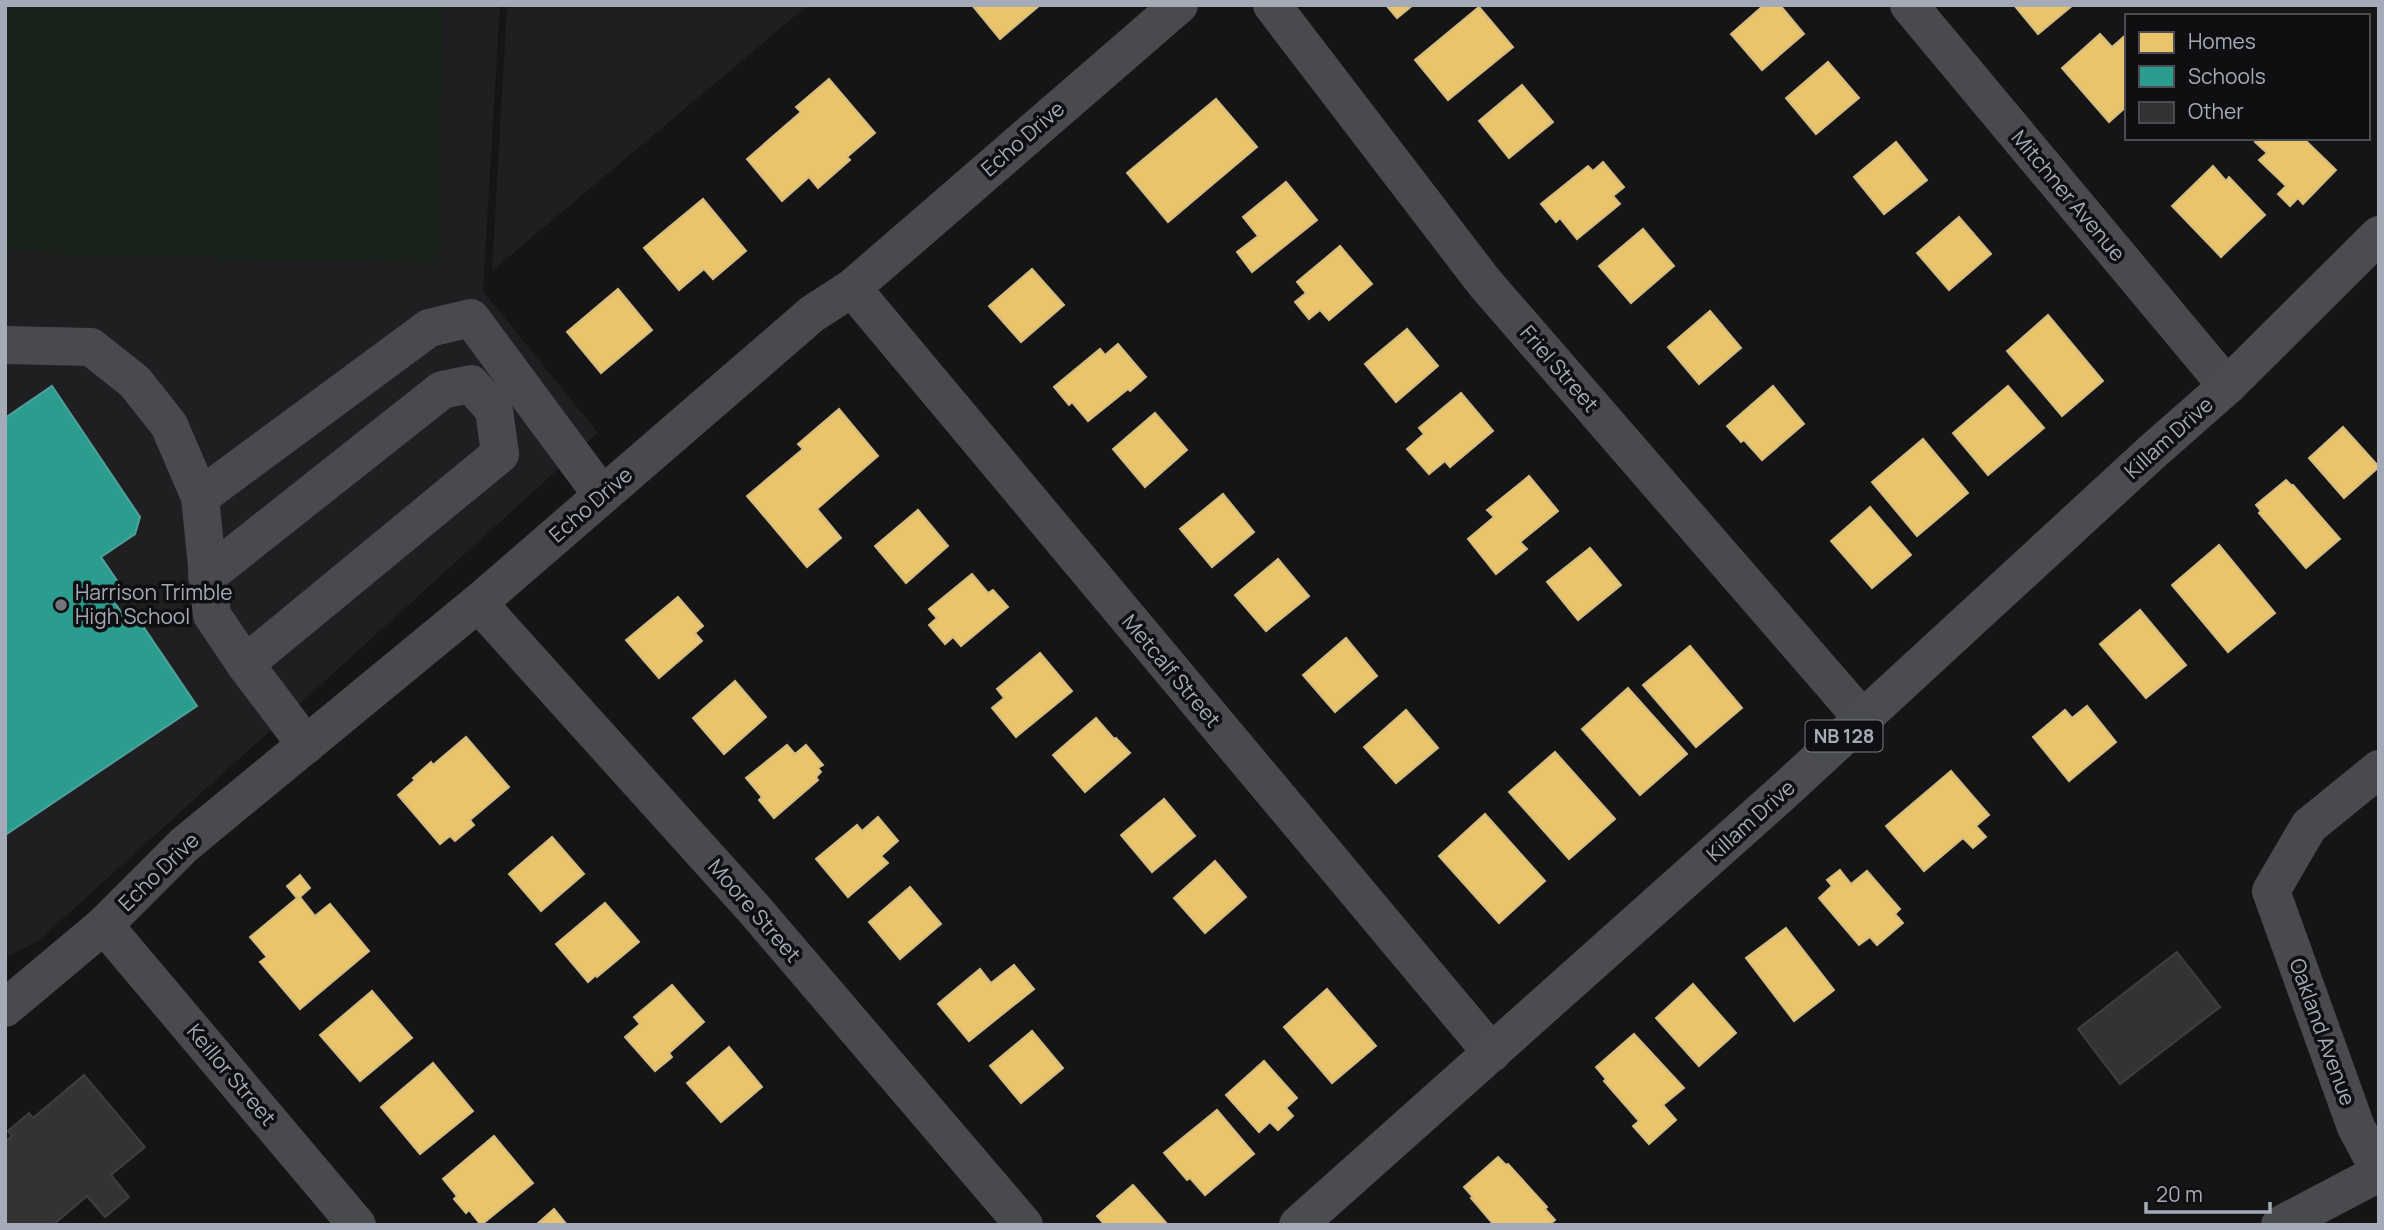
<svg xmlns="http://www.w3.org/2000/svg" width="2384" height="1230" viewBox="0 0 2384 1230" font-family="Manrope,sans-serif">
<rect width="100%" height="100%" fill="#151515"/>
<g fill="#1f1f21">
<polygon points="5,5 500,5 483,291 598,433 36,943 5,957"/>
<polygon points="507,5 808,5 492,271"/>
</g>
<polygon fill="#1a221c" points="5,5 444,5 438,263 5,253"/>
<g fill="#e9c46a" stroke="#d4bc81" stroke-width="2">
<polygon points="972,5 1040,5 1000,39"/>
<polygon points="1386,5 1413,5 1397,18"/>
<polygon points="1764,5 1780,5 1804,34 1762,70 1731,34"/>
<polygon points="2014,5 2073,5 2038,34"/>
<polygon points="1479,7 1513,47 1448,100 1415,60"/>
<polygon points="2100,34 2112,47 2127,34 2127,106 2109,122 2062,68"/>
<polygon points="1828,62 1859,98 1816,134 1786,98"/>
<polygon points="829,79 875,133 847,157 850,160 818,188 809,177 782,201 747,159 801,112 796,107"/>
<polygon points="1522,85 1553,122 1509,158 1479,121"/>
<polygon points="1216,99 1257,147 1168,222 1127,173"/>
<polygon points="2259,138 2303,138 2336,170 2303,204 2298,198 2290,206 2278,194 2286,186 2259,160 2267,153 2255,142"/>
<polygon points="1896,142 1927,180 1884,214 1854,177"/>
<polygon points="1603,162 1624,187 1613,196 1620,204 1577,239 1560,218 1556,222 1541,204 1588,166 1593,171"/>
<polygon points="2213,166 2226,181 2229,177 2265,215 2221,257 2172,206"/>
<polygon points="1286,182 1317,220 1252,272 1237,252 1258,236 1243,217"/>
<polygon points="703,199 746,251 713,279 704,269 679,290 644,248"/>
<polygon points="1959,217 1991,254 1949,290 1917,253"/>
<polygon points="1643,229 1674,266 1631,303 1599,266"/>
<polygon points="1340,246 1372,284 1329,320 1320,310 1309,319 1295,302 1306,293 1297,282"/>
<polygon points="1032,269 1064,305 1021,342 989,306"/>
<polygon points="618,289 652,330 601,373 567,332"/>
<polygon points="1710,311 1741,348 1699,384 1668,347"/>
<polygon points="2048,315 2103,381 2062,416 2007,351"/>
<polygon points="1407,329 1438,366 1396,402 1365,364"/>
<polygon points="1118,344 1146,377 1130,391 1128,389 1088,421 1072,402 1069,405 1054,387 1100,349 1105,355"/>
<polygon points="1773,386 1804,424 1762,460 1744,440 1741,442 1727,426"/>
<polygon points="2008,386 2044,428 1988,475 1953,433"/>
<polygon points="1461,393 1493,431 1450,467 1445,461 1429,474 1407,449 1424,434 1419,428"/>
<polygon points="839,409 878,456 817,509 841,538 807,567 747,496 803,449 798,444"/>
<polygon points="1155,413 1187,450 1145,487 1113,449"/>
<polygon points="2343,427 2379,467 2344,498 2309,458"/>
<polygon points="1923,439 1968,493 1917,536 1872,482"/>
<polygon points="1529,476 1558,511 1520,542 1527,549 1496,574 1468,539 1494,517 1487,510"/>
<polygon points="2286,480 2292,486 2293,485 2340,539 2306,568 2259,513 2261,511 2256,505"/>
<polygon points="1223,494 1254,532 1212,567 1180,529"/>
<polygon points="1870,507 1911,555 1872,588 1831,541"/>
<polygon points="918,510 948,546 906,583 875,546"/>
<polygon points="2219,545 2275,613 2228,652 2172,585"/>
<polygon points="1590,548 1621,585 1578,620 1547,582"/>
<polygon points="1278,559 1309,596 1266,631 1235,595"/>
<polygon points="972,574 988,593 993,590 1008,607 961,646 953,637 945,644 929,625 937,618 929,609"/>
<polygon points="678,597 703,626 695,633 702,641 659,678 626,640"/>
<polygon points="2140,610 2186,665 2146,698 2100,644"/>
<polygon points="1346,638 1377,676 1335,712 1303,675"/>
<polygon points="1690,646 1742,708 1696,747 1643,685"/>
<polygon points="1040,653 1072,691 1016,737 992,708 1004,698 997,689"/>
<polygon points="735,681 766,717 724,754 693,718"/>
<polygon points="1628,688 1687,754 1640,795 1582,729"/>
<polygon points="2087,706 2116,742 2069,781 2033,737 2065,710 2072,718"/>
<polygon points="1406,710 1438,748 1396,783 1364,747"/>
<polygon points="1096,718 1114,739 1116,738 1130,753 1085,792 1053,755"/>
<polygon points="466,737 509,787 470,820 474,825 455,841 450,836 440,844 398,795 415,780 413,778 431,762 433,765"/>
<polygon points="787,745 795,754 806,745 823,765 818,768 821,772 816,777 818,780 774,818 759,800 762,797 746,778"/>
<polygon points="1555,752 1615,819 1569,859 1509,792"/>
<polygon points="1951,771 1989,815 1976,826 1986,837 1973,848 1963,838 1924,871 1886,826"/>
<polygon points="1164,799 1195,836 1152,872 1121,835"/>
<polygon points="1485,814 1545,881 1499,923 1439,856"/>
<polygon points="878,817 898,841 881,856 888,863 848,897 816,859 857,825 862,831"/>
<polygon points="552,837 584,874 541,911 509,874"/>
<polygon points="1215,861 1246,897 1205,933 1174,898"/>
<polygon points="1840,870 1851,884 1867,871 1900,909 1895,914 1903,923 1877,945 1870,937 1859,945 1819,898 1832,886 1827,880"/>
<polygon points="300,875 310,888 300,897 315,916 330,904 369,951 300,1009 260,962 267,957 250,937 297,898 287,886"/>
<polygon points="910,887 941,924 900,959 869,922"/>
<polygon points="605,903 639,942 597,977 596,975 588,982 556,944"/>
<polygon points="1786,928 1834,990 1794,1021 1746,958"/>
<polygon points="1014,965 1034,989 969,1041 938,1004 980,969 991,983"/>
<polygon points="1693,984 1736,1033 1699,1066 1656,1018"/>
<polygon points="672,985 704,1022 669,1053 672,1057 655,1071 625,1037 640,1024 634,1017"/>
<polygon points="1327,989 1376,1046 1332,1083 1284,1027"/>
<polygon points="372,991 412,1038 360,1081 320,1035"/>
<polygon points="1032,1031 1063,1068 1021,1103 990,1066"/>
<polygon points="1634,1034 1684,1088 1663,1105 1676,1120 1649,1144 1633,1126 1639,1121 1604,1081 1606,1079 1596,1067"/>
<polygon points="729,1047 762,1087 721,1122 687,1083"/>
<polygon points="1264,1061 1297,1098 1286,1108 1293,1116 1278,1130 1270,1122 1259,1132 1226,1095"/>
<polygon points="433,1063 473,1111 420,1154 381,1107"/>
<polygon points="1217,1110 1254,1154 1205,1195 1190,1178 1187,1180 1164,1153"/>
<polygon points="494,1136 533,1183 481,1225 469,1210 466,1213 454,1199 457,1196 443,1179"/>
<polygon points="1498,1157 1506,1165 1508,1164 1547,1207 1545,1209 1555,1220 1549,1225 1494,1225 1471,1198 1473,1197 1464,1187"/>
<polygon points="1133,1185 1168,1225 1105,1225 1097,1216"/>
<polygon points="554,1209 567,1225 536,1225"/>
</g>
<polygon fill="#2a9d8f" stroke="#4fa19b" stroke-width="2" points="52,386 140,517 135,534 101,557 122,588 110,596 126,619 134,613 197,706 5,835 5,418"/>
<g fill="#333334" stroke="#3d3e41" stroke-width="2">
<polygon points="2177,952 2220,1007 2120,1084 2078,1029"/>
<polygon points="84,1075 145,1147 111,1175 129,1197 105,1217 87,1196 53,1225 5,1225 5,1142 12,1136 8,1131 29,1113 33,1118"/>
</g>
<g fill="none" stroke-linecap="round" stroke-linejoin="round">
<g stroke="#484a4e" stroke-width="38">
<polyline points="1272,5 1484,282 1863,719"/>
<polyline points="1909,5 2227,386"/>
<polyline points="852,288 1492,1053"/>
<polyline points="5,345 91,347 135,382 169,425 200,497 212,615 245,664 306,745"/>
<polyline points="200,497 429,328 471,318 602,495"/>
<polyline points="207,576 442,390 471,384 494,410 500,454 245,664"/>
<polyline points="478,603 754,909 1024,1225"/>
<polyline points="2379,769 2309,826 2271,891 2356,1127 2379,1170"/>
<polyline points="104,925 357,1225"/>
<polyline points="5,1008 104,925 184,845 478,603 812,314 852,288 1179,5"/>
<polyline points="2280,1225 2379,1173"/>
</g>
<polyline stroke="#4b4c4f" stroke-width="38" points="1298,1225 1783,792 2152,452 2227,386 2379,235"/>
</g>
<circle fill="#72767e" stroke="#0f0f11" stroke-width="2.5" cx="61" cy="605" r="7"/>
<g text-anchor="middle" stroke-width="7" stroke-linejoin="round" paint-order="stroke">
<rect fill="#0f0f11" stroke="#777c85" stroke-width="2" x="1805.5" y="720.5" width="77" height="31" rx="5"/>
<g font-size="19" font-weight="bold" fill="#a4aab7">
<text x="1844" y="743">NB 128</text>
</g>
<g font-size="21" fill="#a4aab7" stroke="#0f0f11">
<text transform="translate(1023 139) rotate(-41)" y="7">Echo Drive</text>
<text transform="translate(2068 196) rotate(50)" y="7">Mitchner Avenue</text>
<text transform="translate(1559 369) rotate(49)" y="7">Friel Street</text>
<text transform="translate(2169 438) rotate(-42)" y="7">Killam Drive</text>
<text transform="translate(591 505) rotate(-41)" y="7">Echo Drive</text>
<text transform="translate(1171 671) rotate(50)" y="7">Metcalf Street</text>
<text transform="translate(1751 821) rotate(-42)" y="7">Killam Drive</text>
<text transform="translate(159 872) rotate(-44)" y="7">Echo Drive</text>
<text transform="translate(754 911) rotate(49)" y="7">Moore Street</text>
<text transform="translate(2322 1032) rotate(70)" y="7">Oakland Avenue</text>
<text transform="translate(231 1075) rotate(50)" y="7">Keillor Street</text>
</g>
<g font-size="21" fill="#a4aab7" stroke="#0f0f11" text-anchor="start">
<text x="75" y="600">Harrison Trimble<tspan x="75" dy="24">High School</tspan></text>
</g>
</g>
<rect width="2384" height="1230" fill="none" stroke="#a4aab7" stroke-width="14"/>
<rect x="2125" y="14" width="245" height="126" fill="#0f0f11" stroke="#4b4d53" stroke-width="2"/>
<rect x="2139" y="32" width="35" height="21" fill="#e9c46a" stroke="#4b4d53" stroke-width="2"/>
<text x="2188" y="49" font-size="21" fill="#a4aab7">Homes</text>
<rect x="2139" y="66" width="35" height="21" fill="#2a9d8f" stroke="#4b4d53" stroke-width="2"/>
<text x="2188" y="84" font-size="21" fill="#a4aab7">Schools</text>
<rect x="2139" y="102" width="35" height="21" fill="#333334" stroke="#4b4d53" stroke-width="2"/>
<text x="2188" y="119" font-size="21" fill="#a4aab7">Other</text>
<path d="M2146 1202v10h124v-10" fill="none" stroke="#a4aab7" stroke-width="3.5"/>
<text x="2156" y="1202" font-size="21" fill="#a4aab7" stroke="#0f0f11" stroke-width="5" paint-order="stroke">20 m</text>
</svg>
